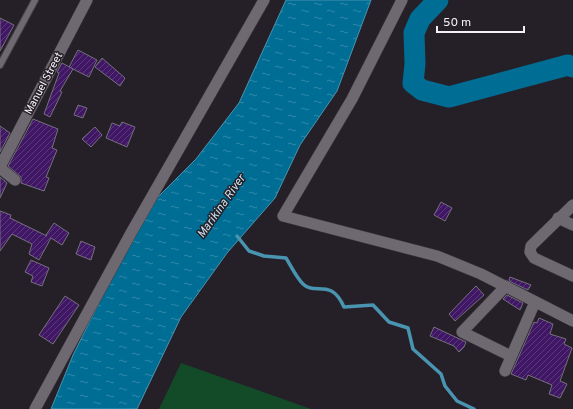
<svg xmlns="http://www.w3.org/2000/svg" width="573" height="409" viewBox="0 0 573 409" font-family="Overpass,sans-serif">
<defs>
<pattern id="water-ripples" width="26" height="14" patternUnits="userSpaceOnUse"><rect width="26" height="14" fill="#006d94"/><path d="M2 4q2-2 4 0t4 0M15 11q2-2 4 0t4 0" fill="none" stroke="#3289a9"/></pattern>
<pattern id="building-hatch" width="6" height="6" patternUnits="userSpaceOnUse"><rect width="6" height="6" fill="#401764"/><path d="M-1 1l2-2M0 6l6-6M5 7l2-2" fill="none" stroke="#5c397b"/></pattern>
</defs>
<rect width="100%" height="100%" fill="#252027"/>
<polygon fill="#134a27" points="181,363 311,409 159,409"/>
<polygon fill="url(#water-ripples)" stroke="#4994b1" points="286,0 371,0 337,91 300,145 275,198 227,253 181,317 137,409 51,409 73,355 114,273 155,200 196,159 239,103"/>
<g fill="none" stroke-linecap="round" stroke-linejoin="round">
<path stroke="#4994b1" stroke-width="3.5" d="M237,236L249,251L264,256L286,258C291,266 296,277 303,284C315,296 331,277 344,307L373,305L389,322L408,328L413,349L441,374L445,386L457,401L474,409"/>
<polyline stroke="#006d94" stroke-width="21" points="438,0 420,19 414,33 415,64 413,83 422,90 449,97 568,65 573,67"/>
</g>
<g fill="url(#building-hatch)" stroke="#74707a">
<polygon points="0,18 14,25 0,51"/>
<polygon points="78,50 97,60 89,77 69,67"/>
<polygon points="102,58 125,78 120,86 95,67"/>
<polygon points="62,63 73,69 60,91 62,92 50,117 44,114 59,73 57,72"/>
<polygon points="78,105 87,108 83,118 74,115"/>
<polygon points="33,119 58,129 52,148 57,150 46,177 49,178 44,191 21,183 21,177 8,166"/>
<polygon points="122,122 135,127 127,147 106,138 112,123 120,126"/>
<polygon points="0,126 10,133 0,152"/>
<polygon points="95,127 102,135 91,147 82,139"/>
<polygon points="0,177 7,183 0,198"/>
<polygon points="441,202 452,208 445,221 434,215"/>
<polygon points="0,211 11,215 10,218 47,236 46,235 54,223 69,233 62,245 51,238 39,260 29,254 32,244 12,234 0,251"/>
<polygon points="81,241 95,247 91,260 76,254"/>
<polygon points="31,260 49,268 42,286 31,282 33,276 25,272"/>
<polygon points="510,277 531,285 528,290 511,282 509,280"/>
<polygon points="476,286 484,295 455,321 449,314"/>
<polygon points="507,295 523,303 520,310 503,299"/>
<polygon points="65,296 79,305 53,344 39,335"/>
<polygon points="539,318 553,324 550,334 566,339 564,344 572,348 560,381 567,384 560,398 549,394 552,385 528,375 526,380 511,374 534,322 537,323"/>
<polygon points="434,327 466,342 464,347 459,352 454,346 430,336"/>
</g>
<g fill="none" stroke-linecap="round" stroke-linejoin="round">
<defs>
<polyline id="service" points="0,65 35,0"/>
<g id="minor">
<polyline points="402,0 352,99 283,216 437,256 481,274 573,321"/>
<polyline points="0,167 87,0"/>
<polyline points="0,168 15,180"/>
<polyline points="573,205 531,246 530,252 534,258 573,276"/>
<polyline points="558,218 573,225"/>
<polyline points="506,286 462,332 511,356"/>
<polyline points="505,371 535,302"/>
<polyline points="35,409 131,233 264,0"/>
</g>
</defs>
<use href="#service" stroke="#403c42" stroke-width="8"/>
<use href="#minor" stroke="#403c42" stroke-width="12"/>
<use href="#service" stroke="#6e6870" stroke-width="6"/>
<use href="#minor" stroke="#6e6870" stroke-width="11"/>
</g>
<g text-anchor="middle" stroke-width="3" stroke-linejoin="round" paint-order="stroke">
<g font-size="11" fill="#f3eff4" stroke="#252027">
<text transform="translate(43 83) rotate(-62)" y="4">Manuel Street</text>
</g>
<g font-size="12" font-style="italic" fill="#cbe3f1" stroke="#252027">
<text transform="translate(221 206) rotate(-55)" y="4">Marikina River</text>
</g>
</g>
<path d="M437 26v6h87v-6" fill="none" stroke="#f3eff4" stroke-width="2"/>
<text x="443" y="26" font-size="12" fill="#f3eff4" stroke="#252027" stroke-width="3" paint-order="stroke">50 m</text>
</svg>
